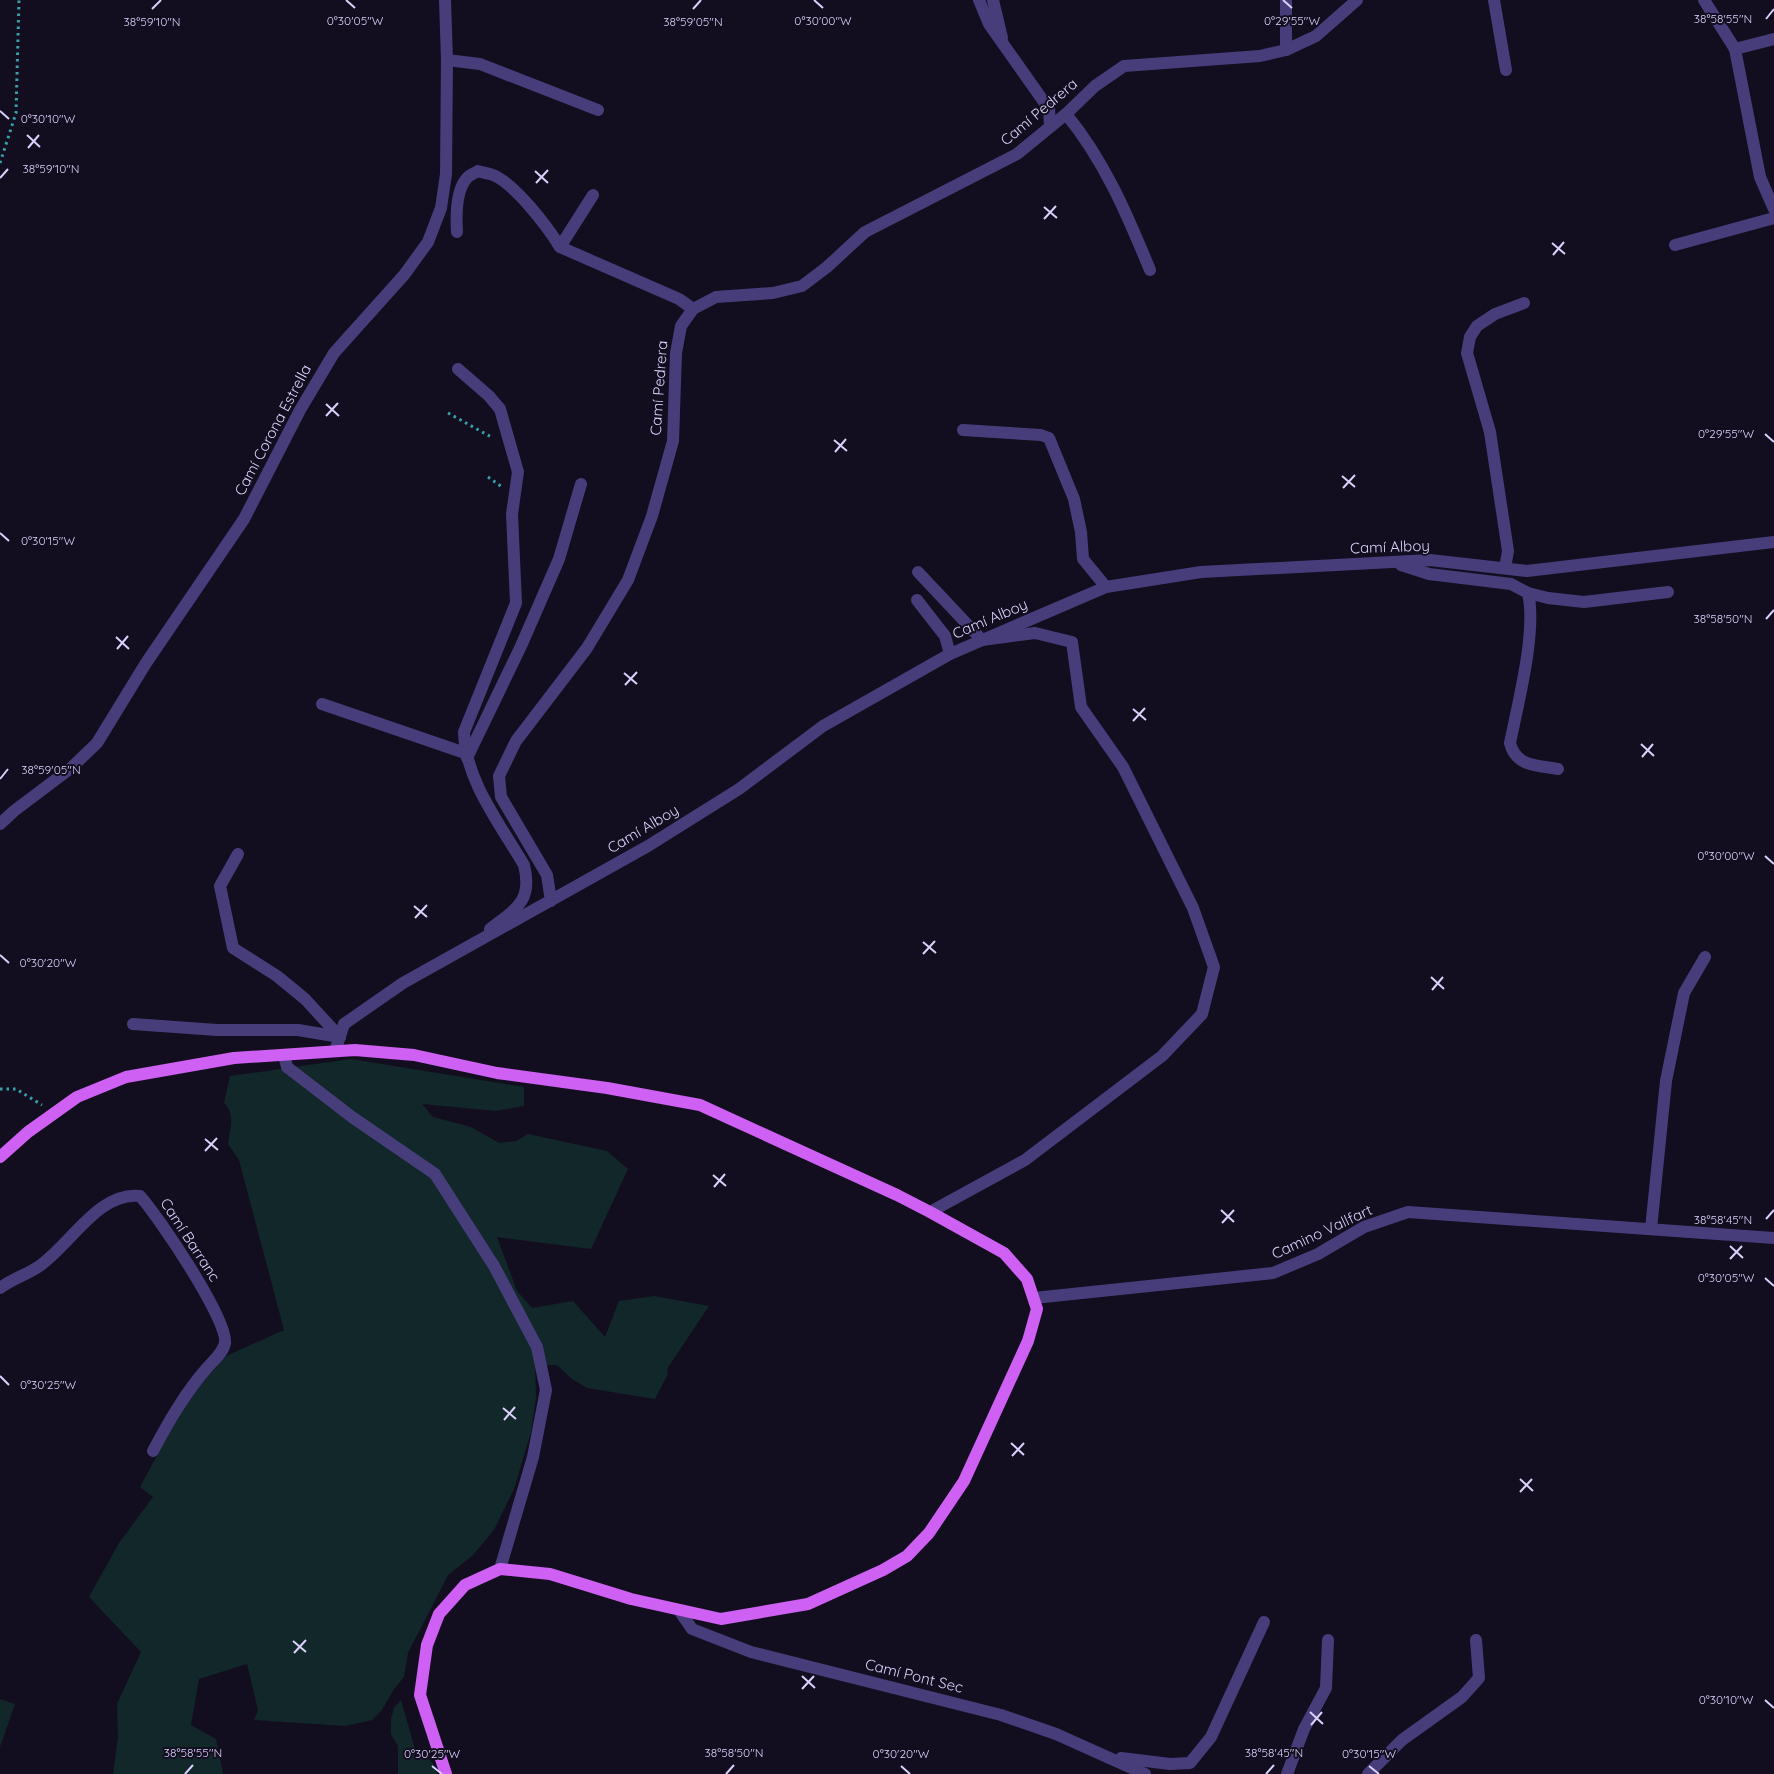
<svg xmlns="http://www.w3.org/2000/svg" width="1774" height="1774" viewBox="0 0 1774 1774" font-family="Quicksand,sans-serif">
<rect width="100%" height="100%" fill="#130e1f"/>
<g fill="#122729">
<path d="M351,1059L524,1087V1106L496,1111L422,1104L433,1117L471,1127L499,1143L516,1141L528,1134L607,1151L628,1169L591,1249L497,1237L517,1291L532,1308L573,1301L605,1337L619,1301L654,1296L709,1306L667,1369L668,1374L655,1399L587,1388L572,1379L557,1365H535L536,1397L531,1432L514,1489L494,1530L472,1556L448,1575L408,1653L404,1677L394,1689L382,1710L372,1720L345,1726L254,1720L258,1710L247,1664L199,1679L191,1725L216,1739L223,1774H113L118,1737L117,1704L141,1652L89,1597L119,1543L153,1497L140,1487L186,1402L226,1356L284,1330L239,1160L228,1144C230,1129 236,1115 224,1103L230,1076Z"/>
<polygon points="0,1699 15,1704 0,1747"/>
<polygon points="401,1700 415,1749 432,1762 437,1774 398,1774 398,1746 391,1734 391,1719 394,1708"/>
</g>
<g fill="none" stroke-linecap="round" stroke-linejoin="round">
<g stroke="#37a2a9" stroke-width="3" stroke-dasharray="2.5 4" stroke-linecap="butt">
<polyline points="0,163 16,113 19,0"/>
<polyline points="448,413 493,438"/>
<polyline points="488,477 502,487"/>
<polyline points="0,1089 16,1089 42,1105"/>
</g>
<g stroke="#473d7b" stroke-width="12">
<polyline points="979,0 989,24 1049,109 1050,126"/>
<polyline points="993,0 1002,38"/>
<polyline points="1494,0 1506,70"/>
<polyline points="1704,0 1735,49 1760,177 1774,209"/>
<polyline points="1735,49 1774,39"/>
<polyline points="1286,50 1286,0"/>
<polyline points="447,60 480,64 598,110"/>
<path d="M1066,114C1104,160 1127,214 1150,270"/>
<polyline points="593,195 560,247 679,299 693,309"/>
<path d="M457,232C456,216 456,190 467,178C469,175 475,173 478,171C483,173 488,173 493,175C515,184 547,226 560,247"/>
<polyline points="1675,245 1774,218"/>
<path d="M458,369L489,396L500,409L518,472L512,514L516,603L464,732C465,780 500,824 524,865C533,901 516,909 490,929"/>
<polyline points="963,430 1041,435 1049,438 1074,499 1081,532 1083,559 1106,587"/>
<path d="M1401,565L1429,574L1511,584L1528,593C1537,631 1518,703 1510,743C1516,767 1537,765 1558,769"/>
<polyline points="1505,568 1508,551 1490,432 1467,353 1470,337 1477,326 1495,314 1524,303"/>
<polyline points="918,572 982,640 1035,633 1072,642 1081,707 1123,767 1193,908 1214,967 1202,1014 1162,1056 1025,1160 930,1212"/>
<polyline points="1528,593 1548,598 1584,602 1668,592"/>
<polyline points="917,600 945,636 950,654"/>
<polyline points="322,704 465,753"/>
<polyline points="467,758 521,646 559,559 581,484"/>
<polyline points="0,824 14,811 71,768 97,743 146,663 244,519 300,410 334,353 404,275 428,242 441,208 446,174 447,60 445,0"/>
<polyline points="238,854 220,886 233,948 277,976 305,999 340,1037"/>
<polyline points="551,901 547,875 501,797 499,776 516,741 587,648 628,580 652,516 673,441 676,353 681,326 693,309 716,297 773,293 802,286 827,267 865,232 1017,154 1066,114 1095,86 1124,66 1260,56 1286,50 1316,36 1357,0"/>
<polyline points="133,1024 217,1030 298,1030 340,1037"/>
<polyline points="335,1051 344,1024 403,983 648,846 739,789 823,726 950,654 1106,587 1201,572 1430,560 1527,571 1774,542"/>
<polyline points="284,1055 287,1067 352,1117 435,1174 494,1266 537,1347 546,1390 533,1457 500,1569"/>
<polyline points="1651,1229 1666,1081 1684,993 1705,957"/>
<path d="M0,1288C12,1279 26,1275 38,1267C70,1246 98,1191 140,1196C158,1216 228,1319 225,1343C223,1353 213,1361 207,1368C185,1393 169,1421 153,1451"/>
<polyline points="1034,1298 1273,1273 1318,1254 1364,1227 1408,1212 1774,1238"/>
<polyline points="679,1610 692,1629 751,1652 1001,1715 1056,1734 1145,1774"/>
<polyline points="1121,1758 1170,1764 1190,1763 1211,1737 1264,1622"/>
<polyline points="1287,1774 1304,1729 1326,1688 1328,1640"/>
<polyline points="1368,1774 1402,1740 1462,1697 1479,1678 1476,1640"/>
</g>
<polyline stroke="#ce60f3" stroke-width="12" points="0,1157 28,1132 77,1097 126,1077 234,1058 355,1050 414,1055 497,1073 607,1088 700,1105 897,1195 930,1212 1004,1253 1027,1279 1037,1309 1028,1341 964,1481 929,1533 907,1556 883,1570 808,1604 721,1619 631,1599 550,1574 500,1569 465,1585 439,1614 427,1645 420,1695 446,1774"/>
</g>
<path fill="none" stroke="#dad0fb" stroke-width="2" d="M346,0L355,8M814,0L823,8M1283,0L1292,8M152,9L161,0M693,9L701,0M1766,19L1774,9M0,111L9,119M27,135L40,147M28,148L39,135M535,171L548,183M0,178L8,169M536,183L548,170M1044,207L1057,218M1044,219L1056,206M1552,243L1565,254M1553,255L1564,242M326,404L339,416M326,416L338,403M1765,434L1774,442M834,440L847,451M835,452L846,439M1342,476L1355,487M1343,488L1355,475M0,533L9,541M1766,619L1774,610M116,637L129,649M117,649L128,636M624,673L637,684M625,685L637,672M1133,709L1146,720M1133,721L1145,708M1641,744L1654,756M1642,757L1653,744M0,779L8,769M1765,856L1774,864M414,906L427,917M415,918L427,905M923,942L936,953M923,954L935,941M0,955L9,963M1431,977L1444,989M1432,990L1443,977M205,1139L218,1150M205,1151L217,1138M713,1175L726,1186M714,1187L725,1174M1221,1210L1234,1222M1766,1219L1774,1210M1222,1223L1234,1210M1730,1246L1743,1258M1730,1259L1742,1246M1765,1278L1774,1286M0,1376L9,1385M503,1408L516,1419M504,1420L515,1407M1011,1443L1024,1455M1012,1456L1024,1443M1520,1479L1533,1491M1520,1492L1532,1479M293,1641L306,1652M294,1653L306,1640M802,1676L815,1688M802,1689L814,1676M1765,1700L1774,1708M1310,1712L1323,1724M1311,1725L1322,1712M432,1766L442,1774M901,1766L910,1774M1369,1766L1379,1774M185,1774L193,1765M726,1774L734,1765M1266,1774L1274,1765"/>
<g text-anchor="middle" stroke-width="4" stroke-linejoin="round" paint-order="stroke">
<g font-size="15" fill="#dad0fb" stroke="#130e1f">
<text transform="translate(1039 112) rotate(-40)" y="5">Camí Pedrera</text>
<text transform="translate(659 388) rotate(-86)" y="5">Camí Pedrera</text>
<text transform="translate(273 430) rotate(-62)" y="5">Camí Corona Estrella</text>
<text transform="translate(1390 547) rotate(-2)" y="5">Camí Alboy</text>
<text transform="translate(990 619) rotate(-23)" y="5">Camí Alboy</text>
<text transform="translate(643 829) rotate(-31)" y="5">Camí Alboy</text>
<text transform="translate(1322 1232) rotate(-25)" y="5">Camino Vallfart</text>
<text transform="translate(190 1240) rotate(57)" y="5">Camí Barranc</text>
<text transform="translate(914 1676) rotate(14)" y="5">Camí Pont Sec</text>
</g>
</g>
<g font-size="12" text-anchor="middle" fill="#dad0fb" stroke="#130e1f" stroke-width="4" stroke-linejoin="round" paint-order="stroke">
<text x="1723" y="23">38°58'55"N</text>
<text x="355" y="25">0°30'05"W</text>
<text x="823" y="25">0°30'00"W</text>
<text x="1292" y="25">0°29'55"W</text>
<text x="152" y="26">38°59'10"N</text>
<text x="693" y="26">38°59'05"N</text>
<text x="48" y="123">0°30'10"W</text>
<text x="51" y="173">38°59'10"N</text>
<text x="1726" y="438">0°29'55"W</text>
<text x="48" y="545">0°30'15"W</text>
<text x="1723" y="623">38°58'50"N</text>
<text x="51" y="774">38°59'05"N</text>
<text x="1726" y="860">0°30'00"W</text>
<text x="48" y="967">0°30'20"W</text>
<text x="1723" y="1224">38°58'45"N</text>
<text x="1726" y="1282">0°30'05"W</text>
<text x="48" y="1389">0°30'25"W</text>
<text x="1726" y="1704">0°30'10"W</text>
<text x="193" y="1757">38°58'55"N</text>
<text x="734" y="1757">38°58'50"N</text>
<text x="1274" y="1757">38°58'45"N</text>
<text x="432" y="1758">0°30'25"W</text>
<text x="901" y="1758">0°30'20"W</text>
<text x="1369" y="1758">0°30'15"W</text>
</g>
</svg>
